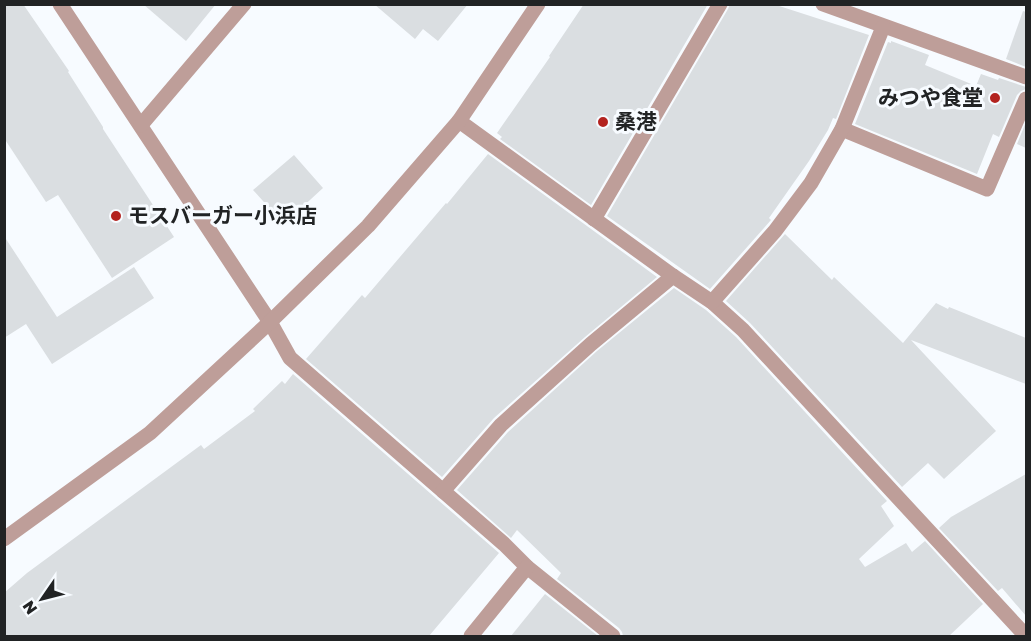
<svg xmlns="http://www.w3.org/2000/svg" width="1031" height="641" viewBox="0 0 1031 641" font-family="'Golos Text','Noto Sans JP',sans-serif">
<rect width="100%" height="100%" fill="#f7fbff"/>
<g fill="#dadee1">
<polygon points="4,4 23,4 69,71 68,72 103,127 103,129 174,237 112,278 58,195 46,202 4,138"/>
<polygon points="143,4 216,4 186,41"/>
<polygon points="374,4 468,4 438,41 423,29 415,39"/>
<polygon points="584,4 708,4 591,205 500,139 502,137 497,133 550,57 549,56"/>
<polygon points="730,4 773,4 869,35 836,119 833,118 828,130 809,161 769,218 771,220 710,289 607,216 728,9"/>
<polygon points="1023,11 1026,12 1026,67 1006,59"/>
<polygon points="891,41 929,55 925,65 976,86 981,74 998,80 999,78 1026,87 1026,89 1021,91 1017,95 999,137 993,134 977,174 855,124 888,42 891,43"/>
<polygon points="1026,122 1026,148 1017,144"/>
<polygon points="488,154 657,277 585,337 494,418 442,477 306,359 362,295 365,298 446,203 447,204"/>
<polygon points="294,155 323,188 298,211 295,208 281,221 253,190"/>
<polygon points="785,234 832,280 834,277 903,343 936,303 948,309 949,307 1026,338 1026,384 911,340 996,431 944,479 928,463 902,487 750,323 726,301"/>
<polygon points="4,236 57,317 134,267 154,298 52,364 26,324 4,338"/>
<polygon points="674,288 706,310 736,337 887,501 881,506 894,526 859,559 865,567 906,543 912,552 925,541 983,604 949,636 623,636 622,632 619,628 557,579 561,573 517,530 511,538 457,490 508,432 597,351"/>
<polygon points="293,374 499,553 429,636 4,636 4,593 27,573 201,445 204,449 255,411 253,409 282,381 285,384"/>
<polygon points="1026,474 1026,616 1002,588 998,591 939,528 951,517"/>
<polygon points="545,594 598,636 511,636"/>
</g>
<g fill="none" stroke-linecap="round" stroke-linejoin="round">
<g stroke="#be9e99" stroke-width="15">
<polyline points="60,4 270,322 290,358 504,544 527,567 613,636"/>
<polyline points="823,4 1026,77"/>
<polyline points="459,121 673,276 712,302 743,330 1026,636"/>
<polyline points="141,125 244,4"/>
<polyline points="842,129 987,189 1026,99"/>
<polyline points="594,219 720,4"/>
<polyline points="712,302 775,231 811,183 842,129 883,27"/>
<polyline points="443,491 501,425 591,344 673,276"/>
<polyline points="4,539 150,433 270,322 368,226 459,121 538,4"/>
<polyline points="471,636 527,567"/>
</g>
</g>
<g fill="#b3231f" stroke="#f7fbff" stroke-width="2">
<circle cx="995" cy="98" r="6"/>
<circle cx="603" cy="122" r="6"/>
<circle cx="116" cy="216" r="6"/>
</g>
<g text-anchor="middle" stroke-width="6" stroke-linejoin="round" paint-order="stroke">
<g font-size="21" font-weight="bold" fill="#212324" stroke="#f7fbff" text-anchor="start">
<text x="983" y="105" text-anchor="end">みつや食堂</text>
<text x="615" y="129">桑港</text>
<text x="128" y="223">モスバーガー小浜店</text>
</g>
</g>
<rect width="1031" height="641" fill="none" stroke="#212324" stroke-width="12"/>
<g transform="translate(42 599) rotate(235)" stroke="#f7fbff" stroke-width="4.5" paint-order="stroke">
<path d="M0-4.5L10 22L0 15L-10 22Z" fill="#212324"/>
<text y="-9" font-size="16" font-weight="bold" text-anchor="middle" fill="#212324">N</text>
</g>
</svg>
